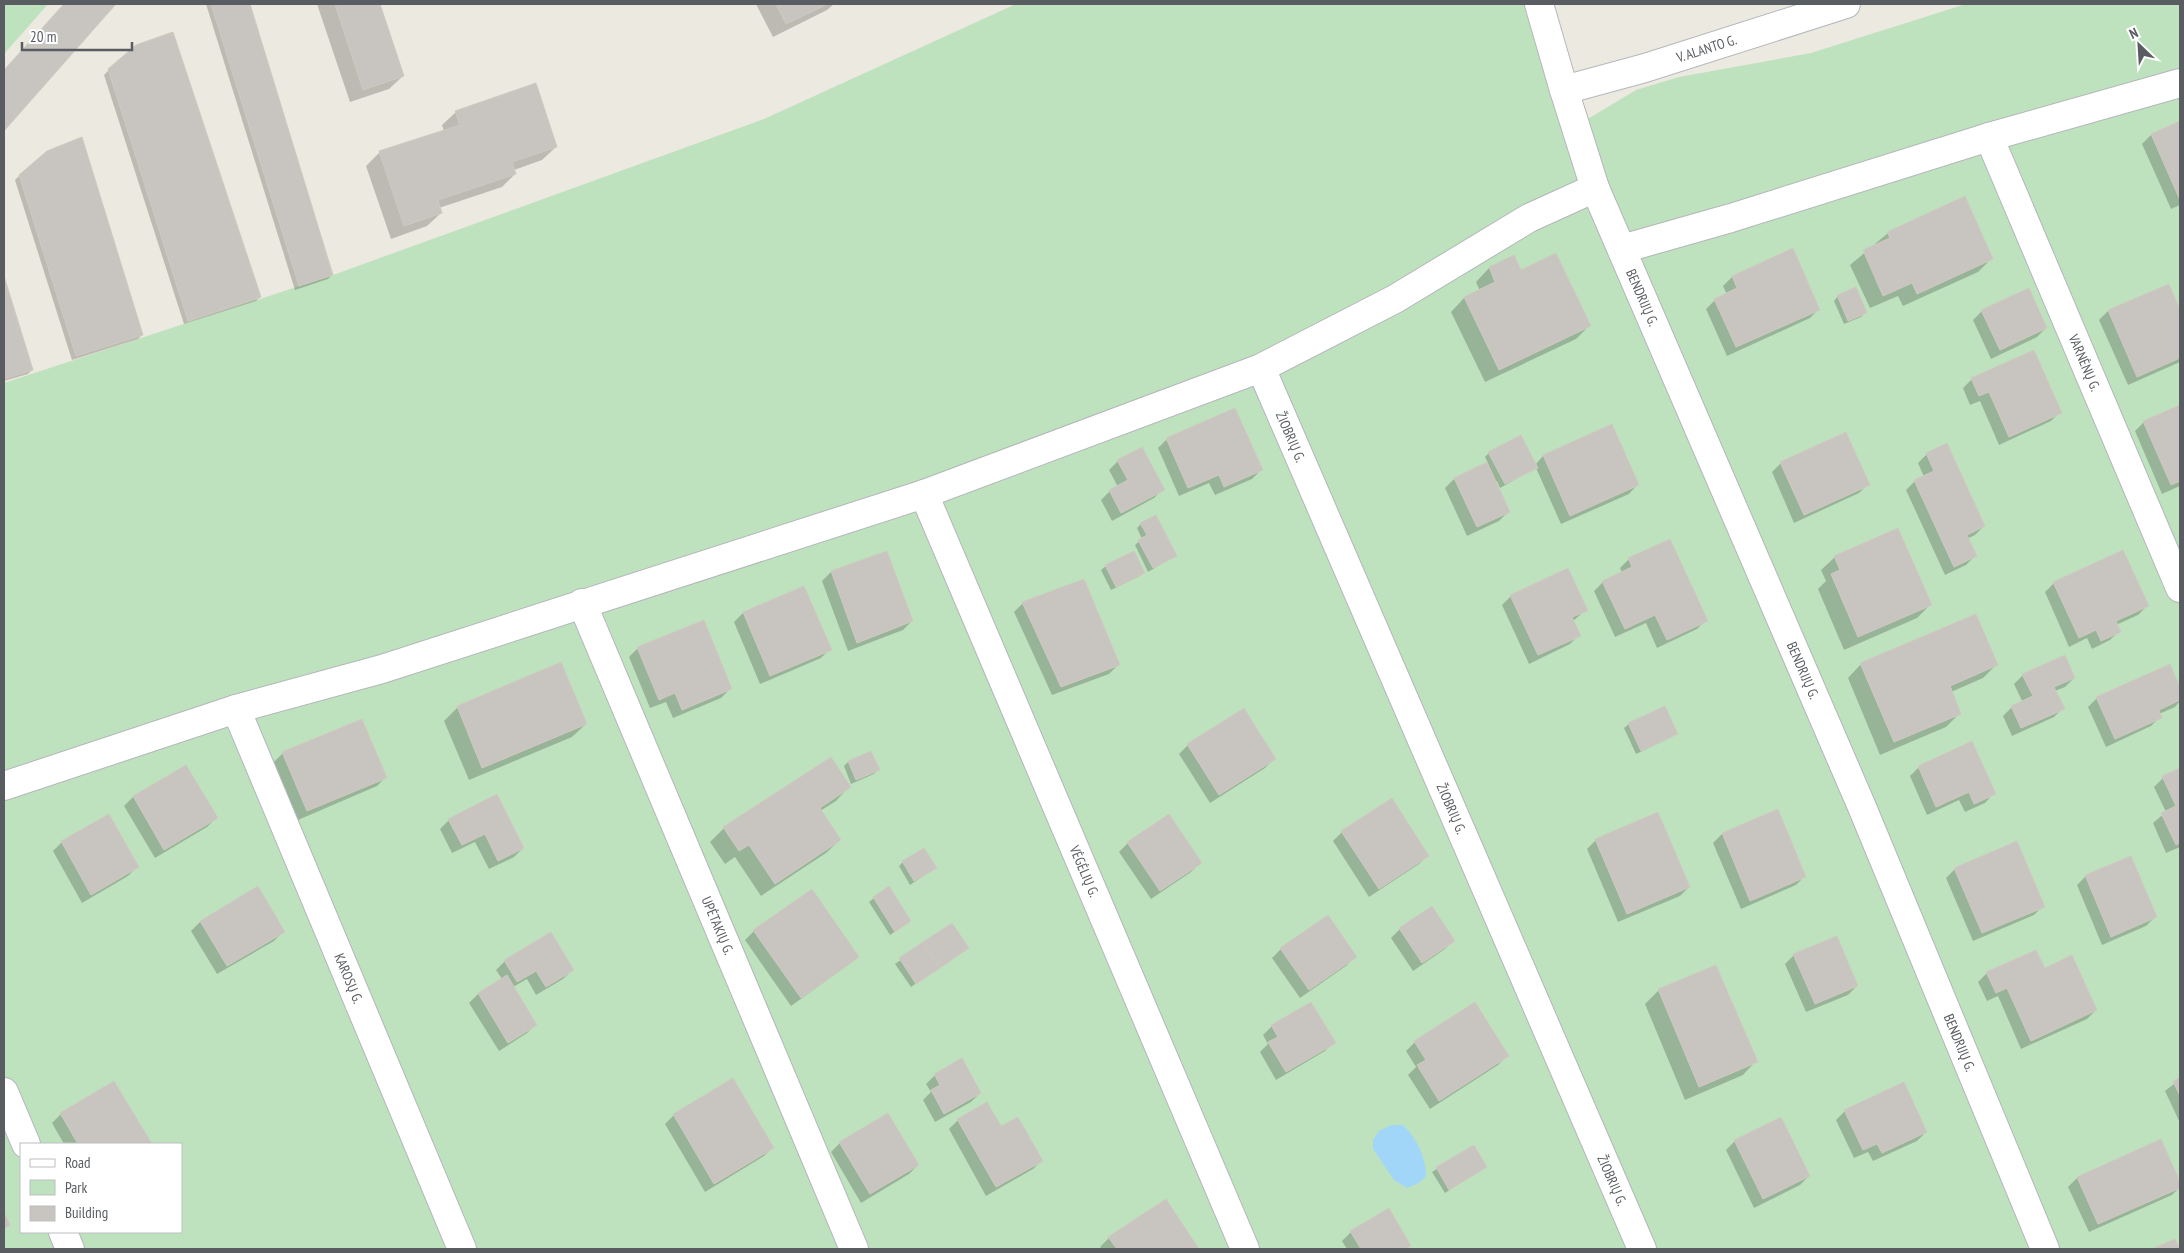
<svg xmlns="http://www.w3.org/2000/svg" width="2184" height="1253" viewBox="0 0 2184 1253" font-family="'PT Sans Narrow',sans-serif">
<rect width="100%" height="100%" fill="#ebe9e0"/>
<g fill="#bfe2be" fill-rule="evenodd">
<polygon points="4,4 48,4 4,54"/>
<path d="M1016,4H1539L1576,126L1636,90L1679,77L1811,53L1966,4H2180V1249H4V383L333,275L764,119ZM21,1144H181V1232H21Z"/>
</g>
<path fill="#a2d6f9" d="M1391,1125H1403C1417,1138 1426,1158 1426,1176L1419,1183L1407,1188L1394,1180L1373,1149V1140L1379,1131Z"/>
<g fill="#0003">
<polygon points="65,4 114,4 4,129 4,71"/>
<polygon points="206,4 248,4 332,275 328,279 295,290"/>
<polygon points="317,4 379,4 403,76 389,89 350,102"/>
<polygon points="756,4 834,4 827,10 773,37"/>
<polygon points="109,70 260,297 256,301 184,324 104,75"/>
<polygon points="456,112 556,147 542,160 514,170 515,174 502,187 439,208 441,213 427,226 391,239 366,166 380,152 444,131 442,125"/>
<polygon points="2180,122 2180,205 2171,209 2142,144 2151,135"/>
<polygon points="19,176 142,335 138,339 72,360 15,180"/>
<polygon points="1888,233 1992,258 1978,272 1903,306 1898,296 1870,308 1850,265"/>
<polygon points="1513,257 1520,272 1589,326 1576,339 1485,382 1451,312 1464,298 1480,291 1476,282 1489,268"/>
<polygon points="1732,277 1819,309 1810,318 1727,356 1706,309 1715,300 1727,295 1723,286"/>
<polygon points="4,280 32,370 28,374 4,381"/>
<polygon points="2168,286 2180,313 2180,362 2128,385 2099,320 2108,311"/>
<polygon points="1838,296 1865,313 1861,317 1844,324 1834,301"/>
<polygon points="1982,311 2046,328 2037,337 1991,359 1973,320"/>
<polygon points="1972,379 2060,412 2051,421 1999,445 1980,401 1970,405 1963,388"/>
<polygon points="2180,406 2180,486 2162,494 2135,431 2144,422"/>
<polygon points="1612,426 1638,484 1629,494 1561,524 1536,468 1500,488 1497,481 1495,482 1508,512 1499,521 1467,536 1445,488 1454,479 1488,463 1485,457 1489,453 1535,465 1543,456"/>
<polygon points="1167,439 1261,470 1252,479 1215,495 1209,483 1179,496 1158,448"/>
<polygon points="1927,454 1984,526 1975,535 1967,539 1975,556 1966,565 1945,575 1906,490 1915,481 1924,477 1918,463"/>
<polygon points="1118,461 1163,489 1154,498 1112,521 1101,500 1110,491 1118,487 1109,470"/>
<polygon points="1781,463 1868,484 1859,493 1794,523 1772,472"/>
<polygon points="1141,524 1176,555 1148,572 1135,545 1142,539 1137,528"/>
<polygon points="886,552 912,621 903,630 848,651 822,581 831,572"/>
<polygon points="1835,557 1930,605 1917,618 1844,650 1818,589 1826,581 1821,570"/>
<polygon points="1629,559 1706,620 1697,629 1657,648 1646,623 1615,637 1594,591 1603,582 1622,573 1620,568"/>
<polygon points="1106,566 1144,572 1140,576 1111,590 1101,570"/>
<polygon points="1084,580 1118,665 1109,674 1052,695 1014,612 1023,603"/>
<polygon points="2054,583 2147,606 2138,615 2116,625 2119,631 2110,640 2092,649 2087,638 2069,647 2045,592"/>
<polygon points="1511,596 1586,610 1573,621 1579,635 1570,644 1529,664 1502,605"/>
<polygon points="743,613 830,649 821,658 760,684 734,622"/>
<polygon points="638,648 730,689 721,698 673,718 666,702 650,708 629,657"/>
<polygon points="1861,664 1996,665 1983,678 1951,692 1960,713 1946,727 1880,755 1848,678"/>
<polygon points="2169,665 2180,690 2180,701 2175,707 2159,714 2160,717 2151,726 2106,747 2088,707 2097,698"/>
<polygon points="2023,675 2074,678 2065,687 2055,691 2063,708 2054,717 2012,736 2003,716 2012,707 2023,703 2014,684"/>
<polygon points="458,707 586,724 572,737 469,780 444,721"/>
<polygon points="1629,724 1677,733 1672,737 1636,754 1624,728"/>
<polygon points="1188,745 1274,759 1265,768 1210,803 1179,754"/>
<polygon points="871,752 878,769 874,774 851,784 844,766 848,762"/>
<polygon points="283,753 386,777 377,786 298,820 274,762"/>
<polygon points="830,758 849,787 836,801 820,811 840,840 826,853 761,896 735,857 725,864 710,842 724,828"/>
<polygon points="186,766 216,818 207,827 155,858 124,806 133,797"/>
<polygon points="1919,767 1994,793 1985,803 1965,812 1959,800 1927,815 1910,776"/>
<polygon points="2180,770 2180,847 2166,853 2153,823 2166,812 2154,787 2163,778"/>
<polygon points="1777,811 1805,876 1796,885 1741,909 1713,843 1722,834"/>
<polygon points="108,816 137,867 128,876 82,903 53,851 62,842"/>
<polygon points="449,820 523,848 514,857 489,869 475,842 452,853 440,829"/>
<polygon points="1342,832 1428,855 1419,864 1369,897 1333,841"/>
<polygon points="1596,840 1689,887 1680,896 1618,922 1587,849"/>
<polygon points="1128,843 1200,863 1191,872 1151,899 1119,852"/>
<polygon points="903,862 935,868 910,885 899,866"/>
<polygon points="1955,869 2043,906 2034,915 1973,941 1946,878"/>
<polygon points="2086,876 2156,916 2146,926 2102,945 2077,885"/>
<polygon points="874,898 910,921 890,935 869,902"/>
<polygon points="200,922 283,932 274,941 217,974 191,931"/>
<polygon points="951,925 967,948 911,987 895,964"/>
<polygon points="1400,929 1454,940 1445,949 1413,971 1391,938"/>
<polygon points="754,931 857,956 848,965 791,1006 745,940"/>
<polygon points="1281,949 1355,957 1346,966 1300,998 1272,958"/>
<polygon points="1794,955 1857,986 1848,995 1806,1012 1785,964"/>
<polygon points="505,961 572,970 563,979 536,995 527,979 513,987 536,1024 527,1033 499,1051 469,1003 478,994 502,979 496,970"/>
<polygon points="1716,966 1756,1061 1743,1075 1685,1100 1645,1004 1658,991"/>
<polygon points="2044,969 2096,1010 2087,1019 2021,1049 1998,996 1987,1001 1978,982 1987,973"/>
<polygon points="1272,1026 1334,1042 1325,1051 1276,1080 1260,1052 1268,1044 1263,1035"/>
<polygon points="1415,1042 1507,1056 1498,1065 1430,1109 1408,1075 1416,1067 1406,1051"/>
<polygon points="935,1075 980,1093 971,1102 935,1122 923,1100 931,1092 926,1084"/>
<polygon points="2180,1079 2180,1123 2165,1091"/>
<polygon points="114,1083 150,1144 64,1144 52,1123 61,1114"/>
<polygon points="987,1103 1001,1128 1042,1160 1033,1169 986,1196 949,1129 958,1120"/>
<polygon points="1845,1111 1926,1132 1917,1141 1873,1161 1868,1152 1854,1158 1836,1120"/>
<polygon points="674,1115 773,1147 764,1156 705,1192 665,1124"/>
<polygon points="2161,1140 2180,1187 2172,1195 2089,1232 2068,1187 2077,1178"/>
<polygon points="1735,1141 1809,1176 1800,1185 1754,1208 1726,1150"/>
<polygon points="840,1143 918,1165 909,1174 861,1203 831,1152"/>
<polygon points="1473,1146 1485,1167 1445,1193 1432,1172"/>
<polygon points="1166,1201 1197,1249 1102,1249 1100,1247 1109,1238"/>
<polygon points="1351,1232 1410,1245 1406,1249 1347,1249 1342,1241"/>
</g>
<g fill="#c8c5c0" stroke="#cfcabf">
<polygon points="64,4 116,4 4,131 4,70"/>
<polygon points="211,4 250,4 333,275 299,286"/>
<polygon points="335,4 380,4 404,76 363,90"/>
<polygon points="776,4 828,4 786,24"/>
<polygon points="173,32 261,297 188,321 108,69 136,45"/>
<polygon points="536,83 557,147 512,162 516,174 438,200 442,213 404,226 379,151 460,125 455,111"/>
<polygon points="2180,121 2180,200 2151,134"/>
<polygon points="82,137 143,335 76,356 19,175 47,151"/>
<polygon points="1965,196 1993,259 1917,294 1912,283 1883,296 1863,250 1890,238 1887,232"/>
<polygon points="1793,248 1820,310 1736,347 1714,299 1737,288 1732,276"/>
<polygon points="1556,253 1591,326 1499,370 1464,297 1495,282 1489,267 1514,255 1521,270"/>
<polygon points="4,276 33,370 4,379"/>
<polygon points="2169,284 2180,310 2180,358 2137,377 2108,310"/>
<polygon points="1856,287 1867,313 1848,321 1837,295"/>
<polygon points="2029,288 2047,328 2000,350 1981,310"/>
<polygon points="2034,350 2062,413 2009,437 1989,392 1979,396 1971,378"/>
<polygon points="2180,405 2180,481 2171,485 2143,421"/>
<polygon points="1235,408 1263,470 1224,487 1219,475 1188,488 1166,438"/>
<polygon points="1612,424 1639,485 1570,516 1543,455"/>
<polygon points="1846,432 1870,485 1804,515 1780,462"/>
<polygon points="1521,435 1538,468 1505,484 1488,452"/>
<polygon points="1947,443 1985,526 1967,535 1977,556 1954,567 1914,480 1934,471 1926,453"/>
<polygon points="1142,447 1165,490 1121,513 1109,490 1128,480 1117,460"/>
<polygon points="1487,462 1510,512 1477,527 1454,478"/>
<polygon points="1156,515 1177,556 1153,568 1138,540 1147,535 1140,523"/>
<polygon points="1898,528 1932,605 1858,637 1831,574 1840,570 1834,556"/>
<polygon points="1670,539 1708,621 1667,640 1655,615 1625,629 1602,581 1632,567 1628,558"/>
<polygon points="2123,550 2149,606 2116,621 2121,632 2101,641 2096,630 2079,638 2053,582"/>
<polygon points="887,551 913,621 857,643 831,571"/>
<polygon points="1134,551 1145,573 1116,587 1105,565"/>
<polygon points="1568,568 1588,611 1572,617 1581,636 1538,655 1510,595"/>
<polygon points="1084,579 1120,665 1061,687 1022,602"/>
<polygon points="804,586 832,650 770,676 743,612"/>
<polygon points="1976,614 1998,665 1950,686 1961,714 1894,742 1860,663"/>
<polygon points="704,620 732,689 682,710 675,693 659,700 637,647"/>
<polygon points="2065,655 2075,678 2054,687 2065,709 2021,728 2011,706 2033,696 2022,674"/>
<polygon points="561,662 587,724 482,768 457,706"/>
<polygon points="2170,664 2180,687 2180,700 2159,710 2162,718 2115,739 2096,697"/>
<polygon points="1665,706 1678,734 1641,751 1628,723"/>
<polygon points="1244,708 1276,759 1219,795 1187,744"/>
<polygon points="362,719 387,778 307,811 282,752"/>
<polygon points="1972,741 1996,794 1974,804 1969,792 1936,807 1918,766"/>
<polygon points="871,751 880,770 856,780 848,761"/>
<polygon points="831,757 851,787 820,808 841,840 775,884 749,845 739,851 723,827"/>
<polygon points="186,765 218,818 164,850 133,796"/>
<polygon points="2180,768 2180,843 2176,845 2161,813 2176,806 2162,776"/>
<polygon points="497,794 524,848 498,861 485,834 462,845 448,819"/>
<polygon points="1392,798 1429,856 1379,889 1341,831"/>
<polygon points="1778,809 1806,877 1750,901 1722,833"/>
<polygon points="1658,812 1690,887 1627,914 1595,839"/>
<polygon points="109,814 139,867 91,895 61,841"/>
<polygon points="1169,814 1202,863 1160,891 1127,842"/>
<polygon points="2017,841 2045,907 1982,933 1954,868"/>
<polygon points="924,848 937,868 914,881 902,861"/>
<polygon points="2131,856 2157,917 2111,937 2085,875"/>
<polygon points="258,886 285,932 227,966 200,921"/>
<polygon points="889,886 911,921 895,932 873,897"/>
<polygon points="812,889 859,957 801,998 753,930"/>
<polygon points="1432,906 1455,941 1422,963 1399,928"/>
<polygon points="1328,915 1357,957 1309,990 1280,948"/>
<polygon points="952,923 969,948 940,968 923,942"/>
<polygon points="551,932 574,970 546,987 536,971 517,982 504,960"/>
<polygon points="1837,936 1858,986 1815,1004 1793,954"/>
<polygon points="923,942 940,968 916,984 899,958"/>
<polygon points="2036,950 2045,968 2072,955 2097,1010 2031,1041 2007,988 1996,993 1986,972"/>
<polygon points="1716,965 1758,1062 1699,1087 1658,989"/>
<polygon points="507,975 537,1025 508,1043 478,993"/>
<polygon points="1311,1002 1336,1043 1286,1072 1268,1042 1278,1037 1271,1025"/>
<polygon points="1475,1002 1509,1056 1439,1101 1417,1065 1426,1060 1414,1041"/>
<polygon points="962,1058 981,1093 944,1114 931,1090 940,1085 934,1074"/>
<polygon points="2180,1077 2180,1096 2173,1081"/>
<polygon points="733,1078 774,1148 714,1184 673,1114"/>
<polygon points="114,1081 152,1144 78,1144 60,1113"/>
<polygon points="1904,1082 1927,1132 1882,1153 1877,1144 1863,1150 1844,1110"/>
<polygon points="987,1102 1001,1126 1018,1117 1043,1161 996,1187 957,1119"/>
<polygon points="888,1113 919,1165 870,1194 839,1142"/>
<polygon points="1781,1117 1810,1176 1763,1199 1734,1140"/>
<polygon points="2161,1139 2180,1182 2180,1188 2098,1224 2077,1177"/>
<polygon points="1474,1145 1487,1167 1449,1190 1436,1167"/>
<polygon points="1166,1199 1199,1249 1117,1249 1108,1237"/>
<polygon points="1389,1208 1411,1246 1405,1249 1361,1249 1350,1231"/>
<polygon points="4,1212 10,1225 4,1229"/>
<polygon points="2175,1239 2180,1249 2152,1249"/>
</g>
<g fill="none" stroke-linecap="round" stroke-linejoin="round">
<defs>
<g id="minor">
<path id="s1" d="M1564,90L1595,188L1862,807L2045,1249"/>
<path id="s2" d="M1989,137L2180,588"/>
<polyline points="1622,249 1731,218 1989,137 2180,83"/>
<path id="s3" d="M1261,368L1642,1249"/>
<path id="s4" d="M924,494L1245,1249"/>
<path id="s5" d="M582,603L854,1249"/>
<path id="s6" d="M236,709L462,1249"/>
<polyline points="4,786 236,709 382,669 924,494 1261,368 1395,299 1529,218 1595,188"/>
<polyline points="4,1092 26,1144"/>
<polyline points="63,1232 70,1249"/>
</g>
<g id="secondary">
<path id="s7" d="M1539,4L1564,90L1645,68L1846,4"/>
</g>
</defs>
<use href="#minor" stroke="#b3b6ba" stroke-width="30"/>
<use href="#secondary" stroke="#b4b8bc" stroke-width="30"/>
<use href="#minor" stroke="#fff" stroke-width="28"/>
<use href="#secondary" stroke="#fff" stroke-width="28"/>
</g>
<g text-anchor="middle" stroke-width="5" stroke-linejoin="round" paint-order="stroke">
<g font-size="14" fill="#595d61" stroke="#fff">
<text dy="5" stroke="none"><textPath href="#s7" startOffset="238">V. ALANTO G.</textPath></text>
<text dy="5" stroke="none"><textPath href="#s1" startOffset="222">BENDRIJŲ G.</textPath></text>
<text dy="5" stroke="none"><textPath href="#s2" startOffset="245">VARNĖNŲ G.</textPath></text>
<text dy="5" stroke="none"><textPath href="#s3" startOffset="75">ŽIOBRIŲ G.</textPath></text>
<text dy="5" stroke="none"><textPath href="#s1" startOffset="628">BENDRIJŲ G.</textPath></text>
<text dy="5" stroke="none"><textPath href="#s3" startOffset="480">ŽIOBRIŲ G.</textPath></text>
<text dy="5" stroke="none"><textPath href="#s4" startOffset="410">VĖGĖLIŲ G.</textPath></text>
<text dy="5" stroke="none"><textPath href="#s5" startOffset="350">UPĖTAKIŲ G.</textPath></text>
<text dy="5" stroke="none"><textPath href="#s6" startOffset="292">KAROSŲ G.</textPath></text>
<text dy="5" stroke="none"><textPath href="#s1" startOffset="1032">BENDRIJŲ G.</textPath></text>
<text dy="5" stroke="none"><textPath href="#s3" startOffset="885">ŽIOBRIŲ G.</textPath></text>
</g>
</g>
<rect width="2184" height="1253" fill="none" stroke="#595d61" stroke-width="10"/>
<rect x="20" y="1143" width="162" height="90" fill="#ffffff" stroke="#bdbec0"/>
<rect x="30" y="1159" width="25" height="8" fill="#ffffff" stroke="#bdbec0"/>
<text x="65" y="1168" font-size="15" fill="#595d61">Road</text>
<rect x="30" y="1180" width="25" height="15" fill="#bfe2be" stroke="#bdbec0"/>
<text x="65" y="1193" font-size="15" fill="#595d61">Park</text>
<rect x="30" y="1206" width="25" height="15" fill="#c8c5c0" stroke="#bdbec0"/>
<text x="65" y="1218" font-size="15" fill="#595d61">Building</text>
<g transform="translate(2139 45) rotate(335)" stroke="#ffffff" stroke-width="4" paint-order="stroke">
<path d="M0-4L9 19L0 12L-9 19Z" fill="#595d61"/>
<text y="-8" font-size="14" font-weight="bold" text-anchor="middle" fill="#595d61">N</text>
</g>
<path d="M22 42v8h110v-8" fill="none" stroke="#595d61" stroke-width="2.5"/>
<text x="30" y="42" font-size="15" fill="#595d61" stroke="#ffffff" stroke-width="4" paint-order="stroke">20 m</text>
</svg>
